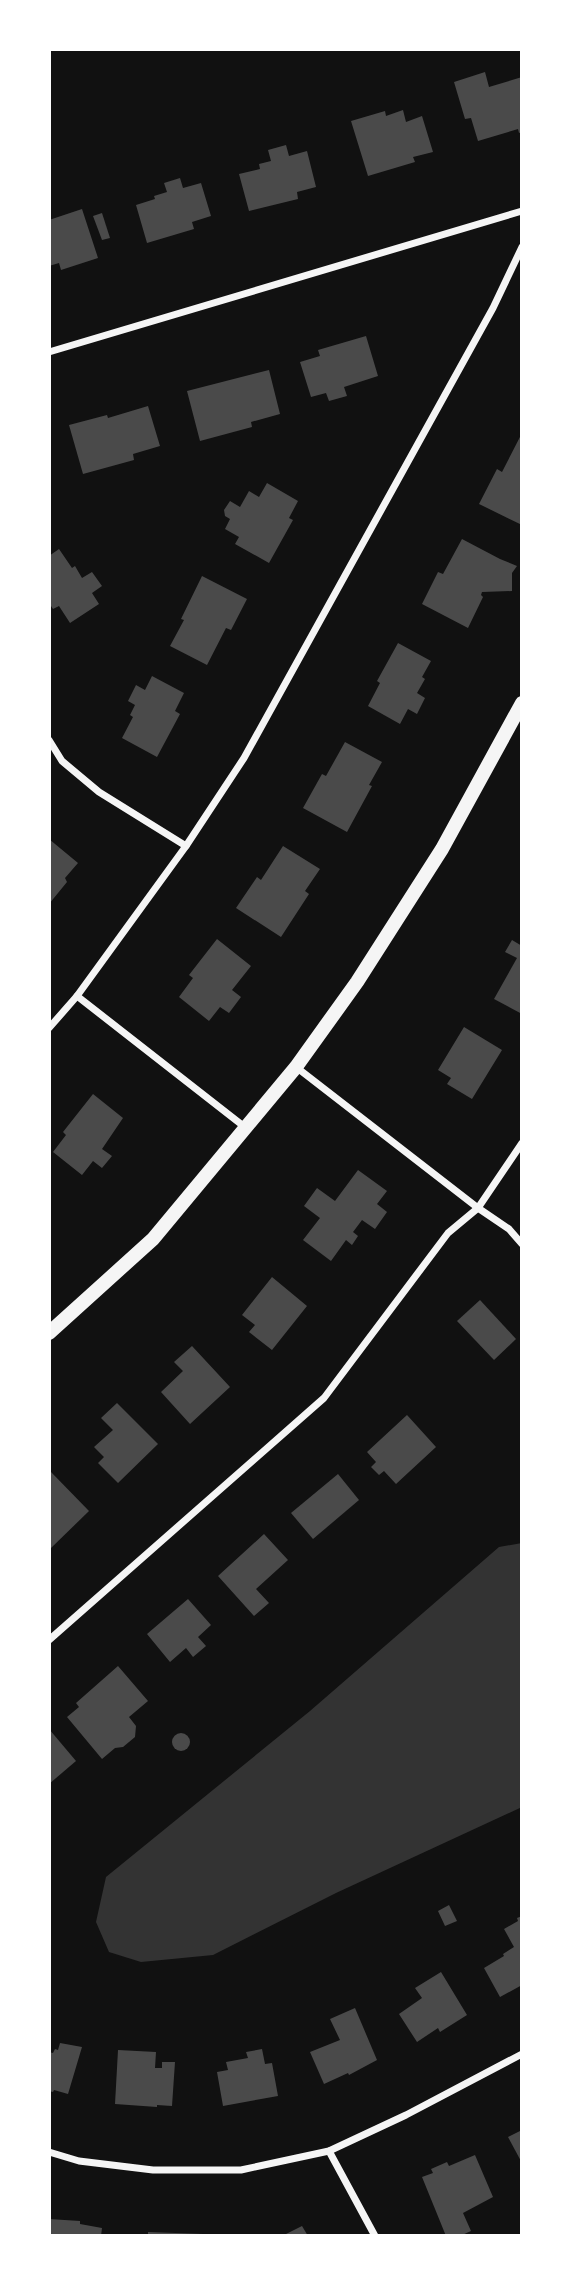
<svg xmlns="http://www.w3.org/2000/svg" width="571" height="2285" viewBox="0 0 571 2285" font-family="'DejaVu Sans',sans-serif">
<rect width="100%" height="100%" fill="#111"/>
<polygon fill="#333" points="522,1543 522,1807 336,1893 213,1955 141,1962 109,1952 96,1922 106,1877 310,1711 499,1547"/>
<g fill="#4a4a4a">
<polygon points="485,72 489,87 522,77 522,132 519,133 518,129 478,141 471,118 465,119 454,82"/>
<polygon points="403,110 406,122 422,116 433,152 413,157 415,162 368,176 351,121 385,111 386,116"/>
<polygon points="286,145 289,156 307,151 316,187 297,192 298,199 249,211 239,174 260,169 259,164 271,161 268,150"/>
<polygon points="180,178 183,188 201,183 211,216 192,222 194,229 147,243 136,205 155,199 154,196 167,192 164,183"/>
<polygon points="82,209 98,258 61,270 59,263 49,266 49,220"/>
<polygon points="102,213 110,238 102,240 93,216"/>
<polygon points="366,336 378,376 344,387 347,396 329,401 326,393 311,397 300,362 320,356 318,350"/>
<polygon points="269,370 280,414 251,422 252,427 200,441 187,391"/>
<polygon points="148,406 160,446 133,454 134,460 83,474 69,425 107,415 108,418"/>
<polygon points="522,433 522,525 479,504 497,469 502,472"/>
<polygon points="267,483 298,501 289,518 293,520 269,563 235,544 239,537 225,529 230,519 225,516 224,510 230,501 240,507 249,491 259,497"/>
<polygon points="462,539 500,559 517,566 512,573 512,591 482,592 481,595 483,597 468,628 422,604 438,572 443,574"/>
<polygon points="59,549 72,568 75,566 82,578 92,572 102,586 92,593 99,604 70,623 59,606 53,609 49,603 49,556"/>
<polygon points="202,576 247,599 231,630 226,628 207,665 170,646 184,620 181,619"/>
<polygon points="398,643 431,661 422,677 425,679 417,693 425,698 417,714 408,709 400,724 368,706 380,683 377,681"/>
<polygon points="152,676 184,693 175,711 180,714 157,757 122,738 133,717 130,715 135,705 128,701 136,685 145,690"/>
<polygon points="345,742 382,762 369,785 372,786 347,832 303,808 322,774 326,776"/>
<polygon points="49,839 78,863 65,878 67,882 49,904"/>
<polygon points="283,846 320,869 305,891 309,894 281,937 236,908 257,877 261,880"/>
<polygon points="217,939 251,966 232,990 241,997 229,1013 220,1007 209,1021 179,997 193,978 189,975"/>
<polygon points="512,940 522,946 522,1014 494,999 517,958 505,952"/>
<polygon points="464,1027 502,1050 472,1099 447,1084 451,1078 438,1070"/>
<polygon points="93,1094 123,1118 102,1149 112,1156 102,1168 93,1161 82,1175 53,1152 66,1135 63,1132"/>
<polygon points="358,1170 387,1191 377,1204 387,1212 375,1229 362,1220 353,1232 358,1236 352,1245 346,1240 331,1261 303,1240 320,1218 304,1206 317,1188 335,1201"/>
<polygon points="272,1277 307,1306 272,1350 249,1332 255,1325 242,1315"/>
<polygon points="480,1300 516,1339 494,1360 457,1321"/>
<polygon points="192,1346 230,1387 190,1424 161,1392 183,1371 174,1362"/>
<polygon points="117,1403 158,1444 118,1483 98,1463 104,1457 94,1447 113,1430 101,1418"/>
<polygon points="407,1415 436,1447 396,1484 384,1471 379,1475 371,1467 376,1462 367,1452"/>
<polygon points="51,1472 89,1511 50,1549 49,1473"/>
<polygon points="338,1474 359,1500 313,1539 291,1513"/>
<polygon points="264,1534 288,1560 256,1589 269,1603 254,1616 218,1576"/>
<polygon points="188,1599 211,1625 198,1637 206,1646 193,1657 186,1648 170,1662 147,1634"/>
<polygon points="118,1666 148,1701 129,1717 136,1726 135,1737 123,1747 115,1748 102,1759 67,1717 79,1707 76,1703"/>
<polygon points="49,1729 76,1761 49,1784"/>
<circle cx="181" cy="1742" r="9"/>
<polygon points="449,1905 457,1921 445,1926 438,1911"/>
<polygon points="522,1916 522,1985 500,1997 484,1968 504,1956 503,1954 514,1947 504,1929 518,1921 517,1918"/>
<polygon points="441,1972 467,2015 440,2032 438,2028 417,2042 399,2014 422,1998 415,1988"/>
<polygon points="355,2008 377,2060 349,2075 348,2073 324,2084 310,2052 340,2040 330,2019"/>
<polygon points="60,2043 82,2047 68,2094 54,2090 53,2092 49,2091 49,2052 53,2053 55,2049 58,2050"/>
<polygon points="262,2049 265,2064 272,2063 278,2096 223,2106 217,2072 228,2070 226,2062 248,2058 246,2052"/>
<polygon points="118,2050 156,2052 155,2068 162,2068 162,2062 175,2062 172,2106 157,2105 157,2107 115,2104"/>
<polygon points="522,2130 522,2163 508,2137"/>
<polygon points="475,2155 493,2197 463,2213 471,2231 460,2236 446,2236 422,2177 433,2173 431,2169 447,2162 449,2166"/>
<polygon points="49,2219 80,2221 80,2224 102,2228 101,2236 49,2236"/>
<polygon points="302,2226 308,2236 282,2236"/>
<polygon points="148,2232 203,2234 203,2236 148,2236"/>
</g>
<g fill="none" stroke-linecap="round" stroke-linejoin="round">
<g stroke="#f5f5f5" stroke-width="7">
<polyline points="49,352 522,211"/>
<polyline points="49,740 62,761 99,792 186,846"/>
<polyline points="77,996 246,1128"/>
<polyline points="49,1028 77,996 186,846 244,758 493,308 522,247"/>
<polyline points="296,1067 478,1208 509,1229 522,1244"/>
<polyline points="49,1640 324,1398 448,1233 478,1208 522,1143"/>
<polyline points="329,2151 375,2236"/>
<polyline points="49,2152 79,2161 153,2170 241,2170 329,2151 406,2115 522,2054"/>
</g>
<polyline stroke="#f5f5f5" stroke-width="14" points="49,1333 153,1239 296,1067 357,982 442,849 522,703"/>
</g>
<rect width="571" height="2285" fill="none" stroke="#ffffff" stroke-width="102"/>
</svg>
